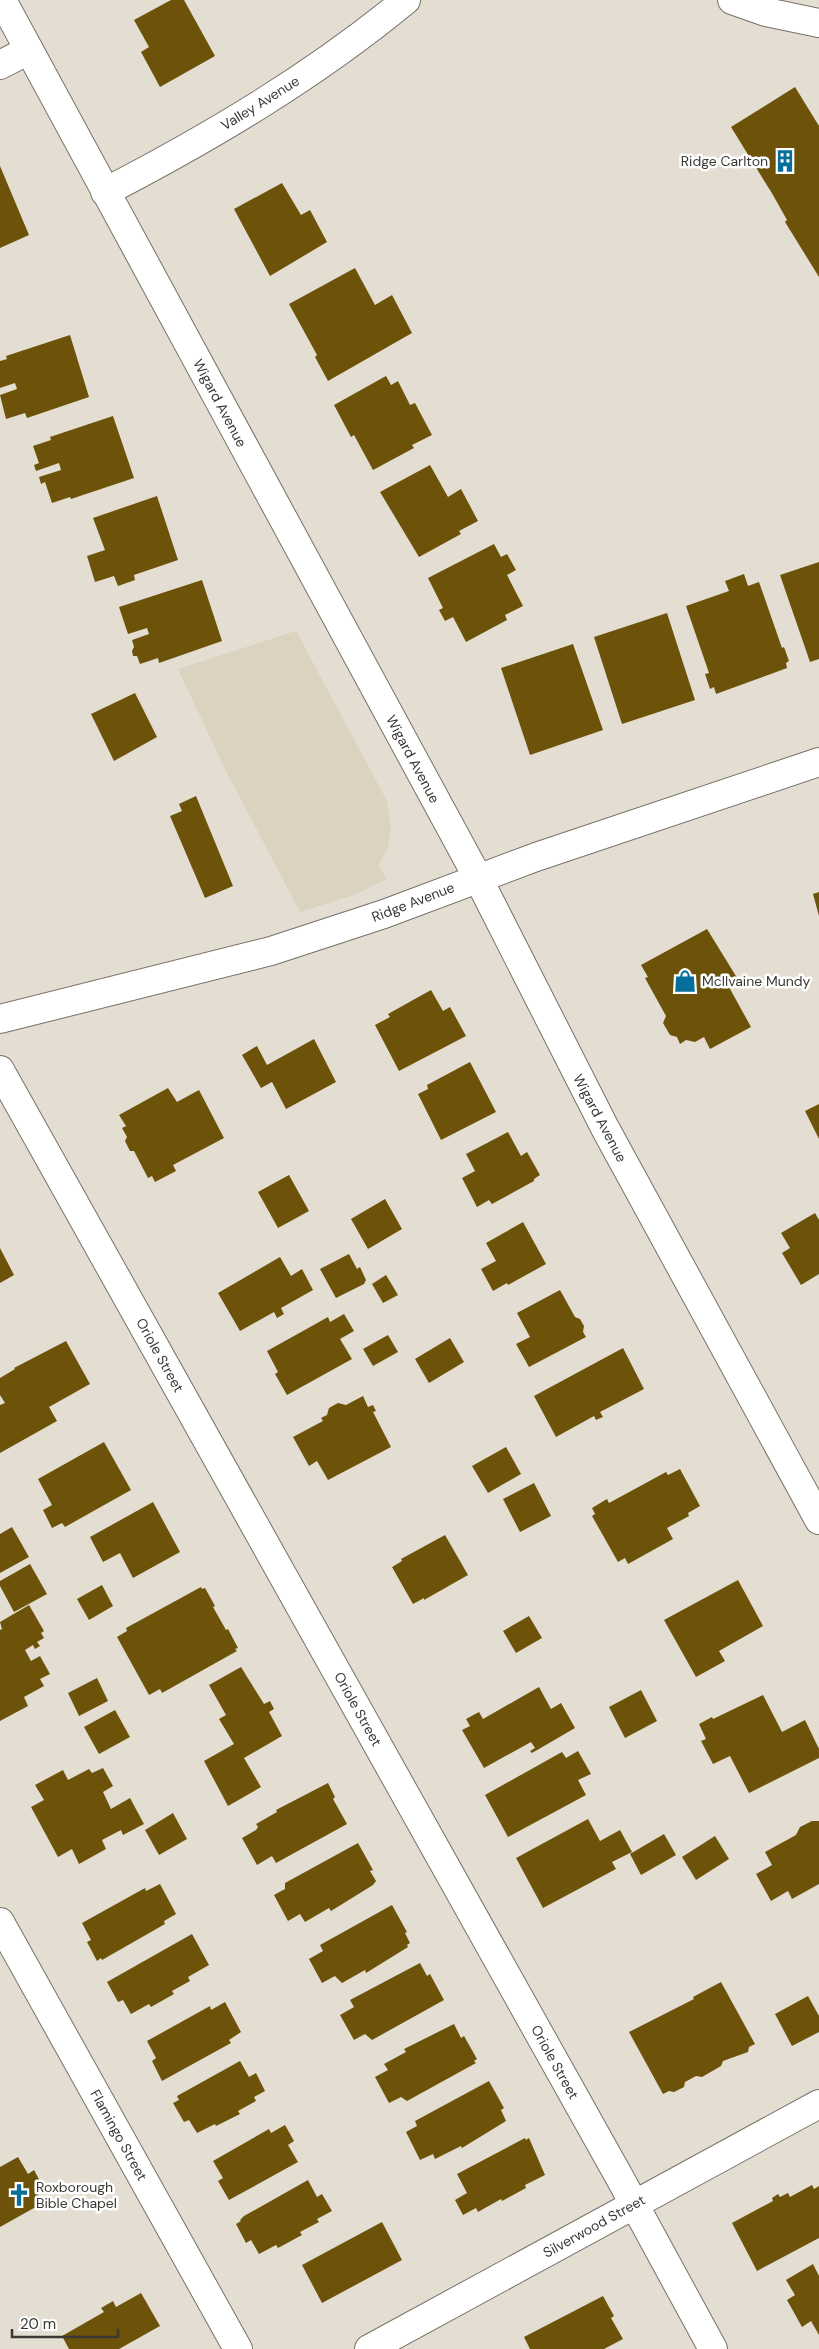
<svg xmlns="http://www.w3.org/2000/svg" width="819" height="2349" viewBox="0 0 819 2349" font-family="'DM Sans',sans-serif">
<rect width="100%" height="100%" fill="#e4ded2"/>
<polygon fill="#dbd2bf" points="296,631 387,801 391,827 388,849 378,865 387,879 357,894 300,912 225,769 178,669"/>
<g fill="#6d530a">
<polygon points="171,0 184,0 215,56 160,87 141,52 149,47 134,20"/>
<polygon points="795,87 819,126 819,277 785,222 787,220 773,195 731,127"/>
<polygon points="0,166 29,235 0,248"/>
<polygon points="282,183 301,215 310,210 327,242 270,276 234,209"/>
<polygon points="355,268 375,305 392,295 412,333 328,381 315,357 317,355 289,304"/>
<polygon points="70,335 89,397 27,418 25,413 6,419 0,395 17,389 15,383 0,388 0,361 7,359 6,356"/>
<polygon points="386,376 391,385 398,381 410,405 415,403 432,435 412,445 414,448 373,470 354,435 351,437 334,405"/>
<polygon points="113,416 134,478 71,499 70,497 52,503 45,482 41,484 39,477 61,470 59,463 36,471 34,465 39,463 33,446 51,440 50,437"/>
<polygon points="430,465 448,497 461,489 478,521 459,531 461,534 419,557 380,492"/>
<polygon points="157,496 178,560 134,575 135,580 118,586 114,576 95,582 87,556 105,550 93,518"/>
<polygon points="494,544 501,557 507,554 516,570 507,575 523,606 505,615 507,620 466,642 453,617 445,621 439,610 443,608 428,578"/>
<polygon points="819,562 819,659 810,662 780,575"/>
<polygon points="744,574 748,586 759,582 782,648 784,647 789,661 786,663 787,668 716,694 714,687 710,689 705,674 709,673 686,606 729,591 725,581"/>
<polygon points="202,580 222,641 159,663 158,658 140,664 137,656 133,656 132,651 134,647 132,640 149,634 147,628 128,634 119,607"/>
<polygon points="667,613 695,700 622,724 594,637"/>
<polygon points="573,644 603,730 530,755 501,668"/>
<polygon points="135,693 157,737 114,761 91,714"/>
<polygon points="196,796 233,886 205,898 170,816 182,811 179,804"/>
<polygon points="819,892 819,916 813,894"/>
<polygon points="707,929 739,981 729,987 751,1027 710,1049 704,1037 695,1042 686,1040 680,1044 677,1037 670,1035 663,1023 666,1016 645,978 648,977 641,965"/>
<polygon points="431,990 443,1011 450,1007 466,1036 399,1071 375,1025 390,1017 388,1014"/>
<polygon points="314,1039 336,1082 286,1109 272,1082 261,1088 242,1055 257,1046 267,1065"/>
<polygon points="470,1062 496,1112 441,1140 418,1094 428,1089 427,1085"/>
<polygon points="168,1088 177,1102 199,1090 224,1138 173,1165 176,1171 155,1182 152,1176 148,1178 134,1151 130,1151 125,1141 127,1137 122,1128 126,1126 119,1115"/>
<polygon points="819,1104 819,1139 805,1111"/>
<polygon points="508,1132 521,1156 527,1152 540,1175 534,1179 534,1181 492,1204 489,1200 477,1207 462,1178 475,1171 466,1154"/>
<polygon points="289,1175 309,1211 278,1228 258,1192"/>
<polygon points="385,1199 402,1229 368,1249 351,1219"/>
<polygon points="815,1213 819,1220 819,1274 801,1285 782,1253 790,1248 781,1233"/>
<polygon points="523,1222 546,1264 508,1285 507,1283 493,1291 481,1269 496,1261 486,1243"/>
<polygon points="0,1248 14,1275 0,1283"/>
<polygon points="349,1254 357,1269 360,1267 366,1280 364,1284 336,1298 320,1269"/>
<polygon points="280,1257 291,1276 302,1269 313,1290 281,1308 284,1314 277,1318 274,1312 240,1331 218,1293"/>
<polygon points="386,1275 398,1295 383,1303 372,1284"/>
<polygon points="560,1290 575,1317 580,1319 584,1326 583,1332 586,1337 529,1367 516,1344 530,1337 517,1313"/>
<polygon points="344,1314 354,1331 340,1339 352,1359 287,1395 275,1374 278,1372 267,1351 328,1317 330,1322"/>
<polygon points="388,1335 398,1352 373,1366 363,1349"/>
<polygon points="450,1338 464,1362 429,1383 415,1359"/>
<polygon points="66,1341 90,1384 49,1407 57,1421 0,1453 0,1405 5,1403 0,1395 0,1378 15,1369 14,1368"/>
<polygon points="623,1348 644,1389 600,1412 603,1417 596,1420 594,1416 556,1437 534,1396"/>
<polygon points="363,1396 368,1407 373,1405 376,1411 373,1412 391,1447 328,1480 317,1461 309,1466 293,1437 323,1421 321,1418 327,1415 329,1408 338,1403 346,1405"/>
<polygon points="104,1442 131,1490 65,1527 62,1523 52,1528 43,1510 52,1505 38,1479"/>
<polygon points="506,1447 521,1474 488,1493 472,1466"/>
<polygon points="680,1469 700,1506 688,1513 689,1516 667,1528 673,1539 628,1564 625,1558 618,1562 592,1516 595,1514 592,1508 607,1499 609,1503 666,1472 668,1475"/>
<polygon points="534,1483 551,1516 520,1532 503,1499"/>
<polygon points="153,1502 180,1552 133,1578 120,1553 103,1562 90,1537"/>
<polygon points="12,1527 29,1557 0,1573 0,1534"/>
<polygon points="445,1535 468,1575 424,1600 424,1598 413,1604 392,1567 402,1561 401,1559"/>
<polygon points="30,1564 47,1594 14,1612 0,1586 0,1581"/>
<polygon points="738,1580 763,1626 719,1651 725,1661 696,1677 664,1620"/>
<polygon points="102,1585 113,1606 89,1620 77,1599"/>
<polygon points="201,1587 202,1589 205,1588 215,1606 213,1607 226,1630 228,1629 238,1648 235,1649 237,1651 162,1693 160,1689 149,1695 117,1637 127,1631 126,1628"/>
<polygon points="29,1605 44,1631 41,1633 44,1638 37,1642 40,1646 35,1649 33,1645 25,1650 31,1661 40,1656 50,1674 40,1679 44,1686 24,1697 28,1706 0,1721 0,1630 2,1629 0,1622"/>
<polygon points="529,1616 542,1638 516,1653 503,1631"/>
<polygon points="241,1667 264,1704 270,1701 274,1709 269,1712 282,1736 244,1758 261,1787 228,1806 204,1761 234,1744 219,1719 226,1715 209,1685"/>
<polygon points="97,1678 108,1701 79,1716 68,1693"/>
<polygon points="539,1687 551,1709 561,1703 575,1728 532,1753 530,1751 535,1748 531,1742 484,1768 462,1730 470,1726 466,1719 479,1712 483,1719"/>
<polygon points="641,1690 657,1721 625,1738 609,1707"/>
<polygon points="763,1695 782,1732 805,1720 819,1749 819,1758 749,1793 730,1756 713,1764 701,1741 706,1739 699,1724 712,1717 713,1719"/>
<polygon points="115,1710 130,1737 99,1754 84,1727"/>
<polygon points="578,1751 591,1774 578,1780 586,1795 508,1837 485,1795 562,1752 566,1758"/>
<polygon points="103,1768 113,1786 103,1792 111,1809 130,1798 144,1824 123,1835 121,1830 102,1840 106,1849 79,1864 72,1849 58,1857 31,1807 44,1800 35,1785 63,1770 68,1780 89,1769 92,1773"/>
<polygon points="328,1783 335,1797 333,1799 347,1824 276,1863 272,1856 257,1865 242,1838 256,1830 258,1827 256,1824 277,1812 276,1810"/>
<polygon points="173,1813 187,1839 159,1855 145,1830"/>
<polygon points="588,1819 600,1841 620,1830 632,1852 612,1862 616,1869 543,1908 516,1858"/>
<polygon points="812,1821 819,1821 819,1884 792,1899 788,1891 771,1901 756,1874 772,1865 765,1852 796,1835 800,1827"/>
<polygon points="664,1834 676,1855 641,1875 630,1854"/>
<polygon points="715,1836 729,1859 696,1880 682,1857"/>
<polygon points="358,1843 373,1870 370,1871 376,1881 373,1885 331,1911 329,1908 305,1922 300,1914 288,1921 274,1895 285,1889 285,1883"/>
<polygon points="160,1884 176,1914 164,1921 165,1924 102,1960 101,1958 97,1961 87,1942 91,1940 82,1923 145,1888 146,1891"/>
<polygon points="392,1905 407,1932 405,1933 410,1943 407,1945 408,1947 366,1973 365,1970 342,1983 335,1976 322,1983 309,1959 323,1951 320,1945"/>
<polygon points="192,1934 209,1965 188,1977 190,1981 172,1991 174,1994 151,2007 149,2004 131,2014 123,2000 118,2002 107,1982"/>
<polygon points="420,1963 427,1976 430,1974 444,2000 372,2040 365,2034 354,2040 340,2015 354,2007 350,2000"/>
<polygon points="721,1982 755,2044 749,2047 748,2052 723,2061 721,2066 702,2077 696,2076 685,2082 684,2087 674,2092 669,2091 663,2094 629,2032 694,1999 693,1997"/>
<polygon points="808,1996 819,2016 819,2032 792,2046 775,2014"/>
<polygon points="225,2002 241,2032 229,2040 231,2043 162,2081 152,2061 156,2058 147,2041 210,2006 211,2010"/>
<polygon points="454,2024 461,2038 464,2036 477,2059 474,2061 476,2063 407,2101 401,2097 389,2103 375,2077 388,2070 384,2064 406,2052 404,2049"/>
<polygon points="240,2061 249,2077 256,2073 265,2091 254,2097 256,2101 238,2111 240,2114 216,2126 215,2124 197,2133 189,2120 184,2122 173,2103 179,2100 177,2096"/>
<polygon points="489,2081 504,2108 501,2110 506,2121 462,2148 461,2146 435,2159 433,2154 420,2160 406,2132 417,2126 415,2121"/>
<polygon points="285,2125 294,2141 288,2145 298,2162 229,2200 218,2181 223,2178 213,2161 269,2129 271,2133"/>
<polygon points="525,2138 526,2140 529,2138 545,2175 525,2185 526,2188 502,2201 501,2199 478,2212 476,2208 463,2215 455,2200 467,2193 457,2174"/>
<polygon points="18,2157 28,2174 34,2170 41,2183 34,2187 43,2203 0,2227 0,2167"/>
<polygon points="308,2180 317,2197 322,2194 332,2211 317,2219 319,2222 300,2232 302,2235 278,2248 276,2245 259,2254 251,2240 246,2243 236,2224 241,2221 240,2220 244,2216"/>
<polygon points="812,2185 814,2189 819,2186 819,2238 757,2271 732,2223 773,2201 772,2198 778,2194 780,2197 788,2193 790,2197"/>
<polygon points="382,2222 402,2260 322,2303 302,2265"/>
<polygon points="813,2264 819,2276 819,2335 811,2321 802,2327 787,2300 795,2295 786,2280"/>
<polygon points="141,2293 160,2326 119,2349 69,2349 62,2336 104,2312 101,2308 113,2301 116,2307"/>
<polygon points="603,2296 614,2316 611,2318 623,2339 604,2349 530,2349 524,2337"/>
</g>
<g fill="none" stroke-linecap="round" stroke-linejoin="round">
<defs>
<g id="minor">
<polyline points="732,0 766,12 819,23"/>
<polyline points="0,65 29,50"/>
<polyline points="478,878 605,1128 819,1520"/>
<polyline points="0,1070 621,2180 713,2349"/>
<polyline points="0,1922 238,2349"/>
<polyline points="369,2349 819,2104"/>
</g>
<g id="tertiary">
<polyline points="2,0 478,878"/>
<path d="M105,192C211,137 314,76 406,0"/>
</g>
<polyline id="secondary" points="0,1019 271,951 384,914 536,857 819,762"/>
</defs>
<use href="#minor" stroke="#767166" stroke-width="30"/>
<use href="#tertiary" stroke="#767166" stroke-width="30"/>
<use href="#secondary" stroke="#767166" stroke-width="30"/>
<use href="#minor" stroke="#fff" stroke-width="28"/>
<use href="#tertiary" stroke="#fff" stroke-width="28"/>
<use href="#secondary" stroke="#fff" stroke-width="28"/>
</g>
<defs>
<symbol id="building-bare" viewBox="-9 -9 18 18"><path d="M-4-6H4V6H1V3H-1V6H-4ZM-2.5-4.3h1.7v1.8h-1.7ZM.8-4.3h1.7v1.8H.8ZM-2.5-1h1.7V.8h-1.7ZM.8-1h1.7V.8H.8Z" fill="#066e9b" stroke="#fff" stroke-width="2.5" paint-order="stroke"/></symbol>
<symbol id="shop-bare" viewBox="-9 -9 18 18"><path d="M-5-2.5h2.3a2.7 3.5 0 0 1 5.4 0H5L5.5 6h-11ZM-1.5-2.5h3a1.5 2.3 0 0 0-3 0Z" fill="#066e9b" stroke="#fff" stroke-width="2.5" paint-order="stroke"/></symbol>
<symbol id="church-bare" viewBox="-9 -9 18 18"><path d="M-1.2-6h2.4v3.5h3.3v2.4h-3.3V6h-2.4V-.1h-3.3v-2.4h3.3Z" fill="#066e9b" stroke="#fff" stroke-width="2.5" paint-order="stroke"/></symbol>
</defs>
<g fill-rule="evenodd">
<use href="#building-bare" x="769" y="145" width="32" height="32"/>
<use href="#shop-bare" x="669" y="965" width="32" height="32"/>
<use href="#church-bare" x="3" y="2179" width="32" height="32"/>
</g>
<g text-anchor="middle" stroke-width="5" stroke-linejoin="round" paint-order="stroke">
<g font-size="14" fill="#3a3833" stroke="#fff">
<text transform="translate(260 103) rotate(-32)" y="5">Valley Avenue</text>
<text transform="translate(220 403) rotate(62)" y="5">Wigard Avenue</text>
<text transform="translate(413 759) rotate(62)" y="5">Wigard Avenue</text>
<text transform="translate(413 902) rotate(-21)" y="5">Ridge Avenue</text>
<text transform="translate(600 1118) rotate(62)" y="5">Wigard Avenue</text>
<text transform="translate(160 1355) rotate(61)" y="5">Oriole Street</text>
<text transform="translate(358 1709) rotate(61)" y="5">Oriole Street</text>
<text transform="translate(555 2062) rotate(61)" y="5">Oriole Street</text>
<text transform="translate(119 2135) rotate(61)" y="5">Flamingo Street</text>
<text transform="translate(594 2226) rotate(-29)" y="5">Silverwood Street</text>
</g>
<g font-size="14" fill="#3a3833" stroke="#fff" text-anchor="start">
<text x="768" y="166" text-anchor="end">Ridge Carlton</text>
<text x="702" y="986">McIlvaine Mundy</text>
<text x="36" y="2192">Roxborough<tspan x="36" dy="16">Bible Chapel</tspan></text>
</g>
</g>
<path d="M12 2329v8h106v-8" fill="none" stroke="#3a3833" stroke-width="2.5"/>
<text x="20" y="2329" font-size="15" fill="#3a3833" stroke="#ffffff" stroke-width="4" paint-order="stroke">20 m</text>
</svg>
